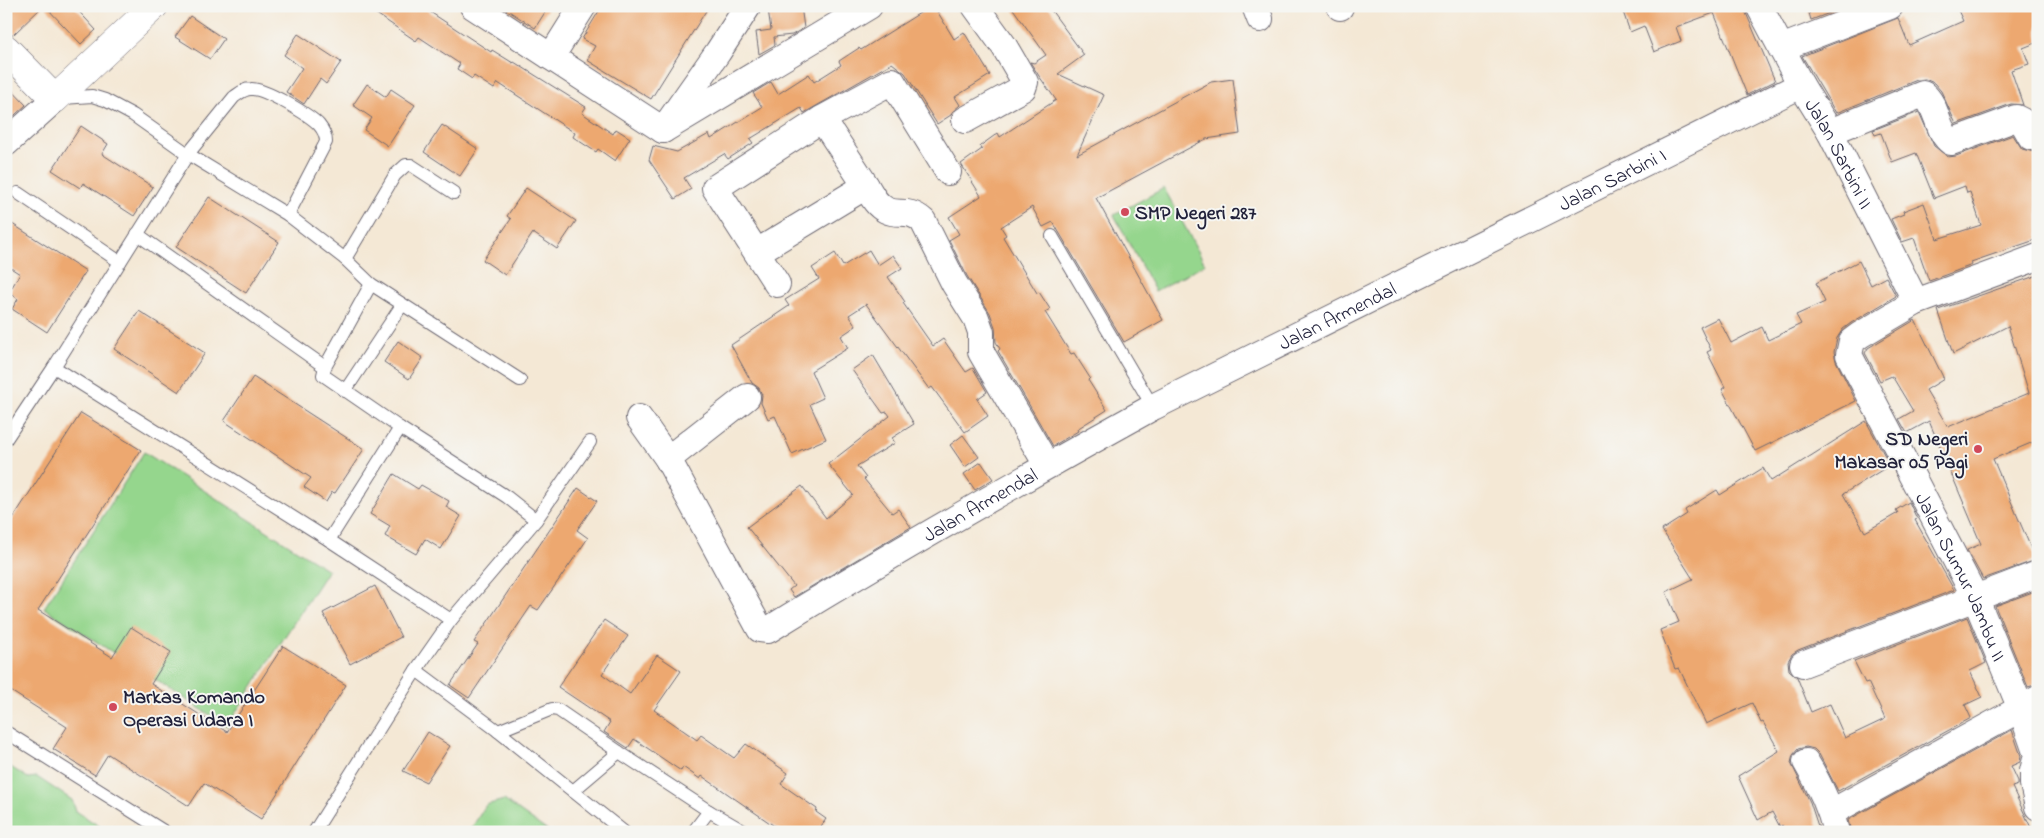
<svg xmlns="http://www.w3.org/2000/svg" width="2044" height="838" viewBox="0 0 2044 838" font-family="'Indie Flower',sans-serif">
<rect width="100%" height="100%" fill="#f6f6f2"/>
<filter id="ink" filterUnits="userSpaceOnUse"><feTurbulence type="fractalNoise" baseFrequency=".02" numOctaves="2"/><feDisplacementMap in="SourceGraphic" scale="10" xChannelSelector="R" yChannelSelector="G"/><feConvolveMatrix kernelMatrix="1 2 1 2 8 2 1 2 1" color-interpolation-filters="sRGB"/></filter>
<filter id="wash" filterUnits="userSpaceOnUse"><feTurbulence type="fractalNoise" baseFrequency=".0096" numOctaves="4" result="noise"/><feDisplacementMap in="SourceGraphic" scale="20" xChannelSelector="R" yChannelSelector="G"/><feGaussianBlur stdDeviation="1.12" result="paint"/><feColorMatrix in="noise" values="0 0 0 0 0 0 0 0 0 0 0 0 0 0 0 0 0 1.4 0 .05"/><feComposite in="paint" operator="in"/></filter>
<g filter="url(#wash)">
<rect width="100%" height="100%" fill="#f4e8d5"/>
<g fill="#95d68d" stroke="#5c7c64">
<polygon points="1164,188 1205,264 1155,291 1114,215"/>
<polygon points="144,452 328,570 227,726 44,608"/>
<polygon points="6,764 28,778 37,777 72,800 76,811 108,832 6,832"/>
<polygon points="504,800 549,832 469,832 486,805"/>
</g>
<g id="blocks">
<g fill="#eda86f">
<polygon points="6,6 43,6 13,35 6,34"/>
<polygon points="45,6 74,6 96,30 81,44"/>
<polygon points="365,6 421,6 491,52 492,50 513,63 514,62 586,107 582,113 613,134 616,129 630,138 615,161 598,149 596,152 573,137 575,133 498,83 494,89 474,76 472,79 457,69 460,64 419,37 416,41"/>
<polygon points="501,6 549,6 535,28"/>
<polygon points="602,6 709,6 651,99 587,60 595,46 582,39"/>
<polygon points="785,6 801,6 804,28 792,35 774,37 775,45 759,54 756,32 771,30 768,9"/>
<polygon points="931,6 934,6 954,39 964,32 990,75 955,97 960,105 952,112 951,115 937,124 905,73 892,63 804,113 801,108 750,139 753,143 728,159 724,154 684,178 691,189 675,199 649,160 653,146 677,152 709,134 711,139 762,107 753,93 771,82 778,94 809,74 814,82 841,65 839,61 859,48 861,50"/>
<polygon points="1011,6 1048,6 1084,55 1058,74 1104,95 1077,155 1211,82 1233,79 1240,134 1206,139 1096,198 1163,320 1124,342 1053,222 1043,227 1032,207 1001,227 1006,235 1003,237 1037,293 1039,292 1050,309 1045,312 1071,354 1074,353 1090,378 1088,380 1107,410 1077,429 1078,431 1053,446 998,351 1000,349 996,342 995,327 990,313 967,276 949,240 959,234 949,217 981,196 961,164 982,149 980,146 998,133 1000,137 1056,100 1039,76 1030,62 1034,63 1046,55"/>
<polygon points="1621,6 1743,6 1775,81 1747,95 1714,13 1676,27 1681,41 1654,52 1644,26 1630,32"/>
<polygon points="1807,6 1848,6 1811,20"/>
<polygon points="1956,6 2038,6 2038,42 2023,48 2029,64 2011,70 2023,105 2011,104 1956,124 1941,91 1934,83 1925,79 1917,80 1836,113 1802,56 1898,18 1909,45 1963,21"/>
<polygon points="190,16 224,39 210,59 175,37"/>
<polygon points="298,34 341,62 326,84 320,79 304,104 286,92 302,68 284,55"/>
<polygon points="6,84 26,105 6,123"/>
<polygon points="367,84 386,97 391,89 415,105 388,146 364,130 372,118 353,105"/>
<polygon points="1919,112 1934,146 1948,157 1956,156 2013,135 2022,149 2038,153 2038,239 1971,262 1972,265 1929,281 1914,238 1902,242 1891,219 1904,214 1903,211 1924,203 1937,239 1981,225 1970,192 1967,193 1965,186 1934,198 1916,153 1892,162 1881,133 1875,135 1873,130"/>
<polygon points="442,125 478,149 460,176 424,152"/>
<polygon points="81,126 108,144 102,154 153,187 134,216 83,183 80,188 52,170"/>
<polygon points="526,188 576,221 557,249 533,233 505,275 483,260 511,219 507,216"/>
<polygon points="209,197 279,242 246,293 176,247"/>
<polygon points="6,220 86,271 47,332 12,309 18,299 9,292 20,274 6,265"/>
<polygon points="869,250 878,265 893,255 902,268 888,277 905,302 903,303 933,346 943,339 966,372 973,368 987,392 977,399 988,416 965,432 932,387 929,389 866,304 849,315 856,326 841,336 848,348 811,371 823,398 810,404 826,439 792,454 775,416 768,419 761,403 762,395 759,388 752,383 731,345 789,306 785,300 819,279 812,268 835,253 843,266"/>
<polygon points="1859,261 1871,285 1886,277 1896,296 1851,323 1843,329 1837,338 1834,352 1836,361 1856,401 1755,451 1722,389 1725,387 1707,352 1711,350 1700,327 1718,318 1731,343 1762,327 1768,340 1801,324 1796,315 1825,302 1816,283"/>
<polygon points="2038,275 2038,440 1993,459 2036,560 1983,579 1967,550 1981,544 1929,421 1907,433 1899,419 1913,411 1892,376 1880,381 1865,353 1868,348 1915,320 1944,379 1926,390 1948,427 2029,393 2008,326 1953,354 1938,310"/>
<polygon points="139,311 205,353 179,392 114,349"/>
<polygon points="398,341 423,358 409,379 384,362"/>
<polygon points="873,355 914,424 892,438 895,443 857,466 866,478 864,479 892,513 898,509 911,527 794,597 789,590 794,586 747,527 802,486 826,518 853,495 828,464 890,416 887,412 883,413 852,370"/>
<polygon points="253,377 364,449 335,493 332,492 326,502 304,487 311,478 224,421"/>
<polygon points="81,413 141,450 38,610 112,657 131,627 171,652 151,684 227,732 283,646 346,685 261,819 204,783 189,806 108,754 95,775 53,749 67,727 6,688 6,529"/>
<polygon points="1866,421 1890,465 1843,494 1865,532 1898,513 1896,510 1909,502 1917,519 1915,520 1954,590 1798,650 1792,654 1788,661 1789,670 1797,677 1811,712 1830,704 1845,738 1885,719 1868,682 1865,683 1854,661 1967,617 1986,663 1970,671 1982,697 1965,705 1971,718 1838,791 1819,754 1814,749 1806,747 1798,749 1793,755 1791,763 1810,802 1820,832 1786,832 1782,825 1780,827 1772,812 1758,820 1738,776 1779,751 1763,722 1761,723 1752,703 1706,724 1679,668 1675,669 1660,630 1679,622 1666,592 1693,579 1662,530 1687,514 1685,510 1717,490 1720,495 1763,468 1771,481"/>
<polygon points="963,435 979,457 965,467 950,445"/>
<polygon points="981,462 993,479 975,490 964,474"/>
<polygon points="394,474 418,489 421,485 449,501 446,507 461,516 441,549 425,539 416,554 385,536 390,526 370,514"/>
<polygon points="578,488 597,501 577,530 588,538 538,610 531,606 469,698 450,685 478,644 474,642"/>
<polygon points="375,586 401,637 350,664 323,613"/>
<polygon points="2038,590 2038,684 2028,687 1995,606"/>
<polygon points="604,620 628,636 602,674 630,694 657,655 681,671 654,710 697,740 701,735 734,758 746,744 788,773 781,784 817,809 816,812 826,819 817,832 783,832 702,776 700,779 683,767 681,771 634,739 628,748 604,732 610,722 558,687"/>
<polygon points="2012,730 2021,756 2020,762 2011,766 2018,781 2018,785 2012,787 2033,832 1851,832 1848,820"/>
<polygon points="428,732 450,746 426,782 403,771"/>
</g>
</g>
</g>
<g filter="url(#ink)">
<use href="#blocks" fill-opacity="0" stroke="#6c6771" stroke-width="1"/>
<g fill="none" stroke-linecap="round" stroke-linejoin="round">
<defs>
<g id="service">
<polyline points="63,98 92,96 105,100 133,115 188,154 288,215 345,259 371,284 520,380"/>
<polyline points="18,193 120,262"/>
<polyline points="137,234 325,367"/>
<polyline points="1052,236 1153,407"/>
<polyline points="345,259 395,175 406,165 411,165 454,193"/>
<polyline points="371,284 325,367 323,375 400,428 507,497 536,520"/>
<polyline points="54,367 329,540 451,620"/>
<polyline points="345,391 402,305"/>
<path d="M6,439L54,367L188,154L234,97C240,93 244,89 251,89C264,88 310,115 319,125C324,131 326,135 326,142L288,215"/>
<polyline points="329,540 400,428"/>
<polyline points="416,670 498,731 624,832"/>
<polyline points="498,731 552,709 558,710 619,752"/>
<polyline points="6,732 165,832"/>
<polyline points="573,791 619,752 709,811 745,832"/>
<polyline points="314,832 416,670 451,620 536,520 590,442"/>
<polyline points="693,832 709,811"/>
</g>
<g id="minor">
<polyline points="473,6 663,130"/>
<polyline points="1255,6 1260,19"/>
<polyline points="1340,6 1340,7"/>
<path id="s1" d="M1759,6L1801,85L1830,132L1916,302"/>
<polyline points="1781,48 1890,6"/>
<polyline points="551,57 583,6"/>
<polyline points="965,120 1023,88 1025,82 1004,46 975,6"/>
<polyline points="668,123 718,52 748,6"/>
<polyline points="663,130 869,6"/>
<path d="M1830,132L1923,94C1938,105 1937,133 1951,142L2016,118L2022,121L2031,137L2038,138"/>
<polyline points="6,143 55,99"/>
<path d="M866,186C872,196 876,205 886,210C900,217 907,207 923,221L954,283L976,318L981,332V352L1047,465"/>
<polyline points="757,252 866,186 822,119"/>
<path id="s2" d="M2038,257L1916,302L1860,335L1852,341L1849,355L1975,597L2021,709L2037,755L2033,771V784L2038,807"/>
<polyline points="777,284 715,188 822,119 892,81 948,172"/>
<path id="s3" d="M639,418L668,459L760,629L768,630C894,552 1023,479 1153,407L1801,85"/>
<polyline points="668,459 747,397"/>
<polyline points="1803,664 2038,574"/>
<path d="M1806,762C1820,785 1830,806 1836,832"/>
<polyline points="1832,812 2038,699"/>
</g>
<polyline id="tertiary" points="6,49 55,99 154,6"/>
</defs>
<use href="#service" stroke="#6c6771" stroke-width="14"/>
<use href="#minor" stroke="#6c6771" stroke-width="28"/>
<use href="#tertiary" stroke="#6c6771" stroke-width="29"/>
<use href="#service" stroke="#fff" stroke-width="12"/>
<use href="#minor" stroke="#fff" stroke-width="26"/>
<use href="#tertiary" stroke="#fff" stroke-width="28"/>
</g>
</g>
<g fill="#d1495b" stroke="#f6f6f2" stroke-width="2">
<circle cx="1125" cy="212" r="5"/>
<circle cx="1978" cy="449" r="5"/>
<circle cx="113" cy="707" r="5"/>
</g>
<g text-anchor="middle" stroke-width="4" stroke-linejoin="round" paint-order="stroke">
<g font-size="20" fill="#22223b" stroke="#f6f6f2">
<text dy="7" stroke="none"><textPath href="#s1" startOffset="168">Jalan Sarbini II</textPath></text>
<text dy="7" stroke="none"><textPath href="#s3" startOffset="1209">Jalan Sarbini I</textPath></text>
<text dy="7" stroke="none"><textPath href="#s3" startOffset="902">Jalan Armendal</textPath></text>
<text dy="7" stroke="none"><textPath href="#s3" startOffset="498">Jalan Armendal</textPath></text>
<text dy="7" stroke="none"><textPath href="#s2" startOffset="468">Jalan Sumur Jambu II</textPath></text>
</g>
<g font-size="20" font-weight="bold" fill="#22223b" stroke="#f6f6f2" text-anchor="start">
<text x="1135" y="219">SMP Negeri 287</text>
<text x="1968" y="445" text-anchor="end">SD Negeri<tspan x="1968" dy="23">Makasar 05 Pagi</tspan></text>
<text x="123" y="703">Markas Komando<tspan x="123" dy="23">Operasi Udara I</tspan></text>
</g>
</g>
<rect width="2044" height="838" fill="none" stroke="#f6f6f2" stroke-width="25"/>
</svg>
